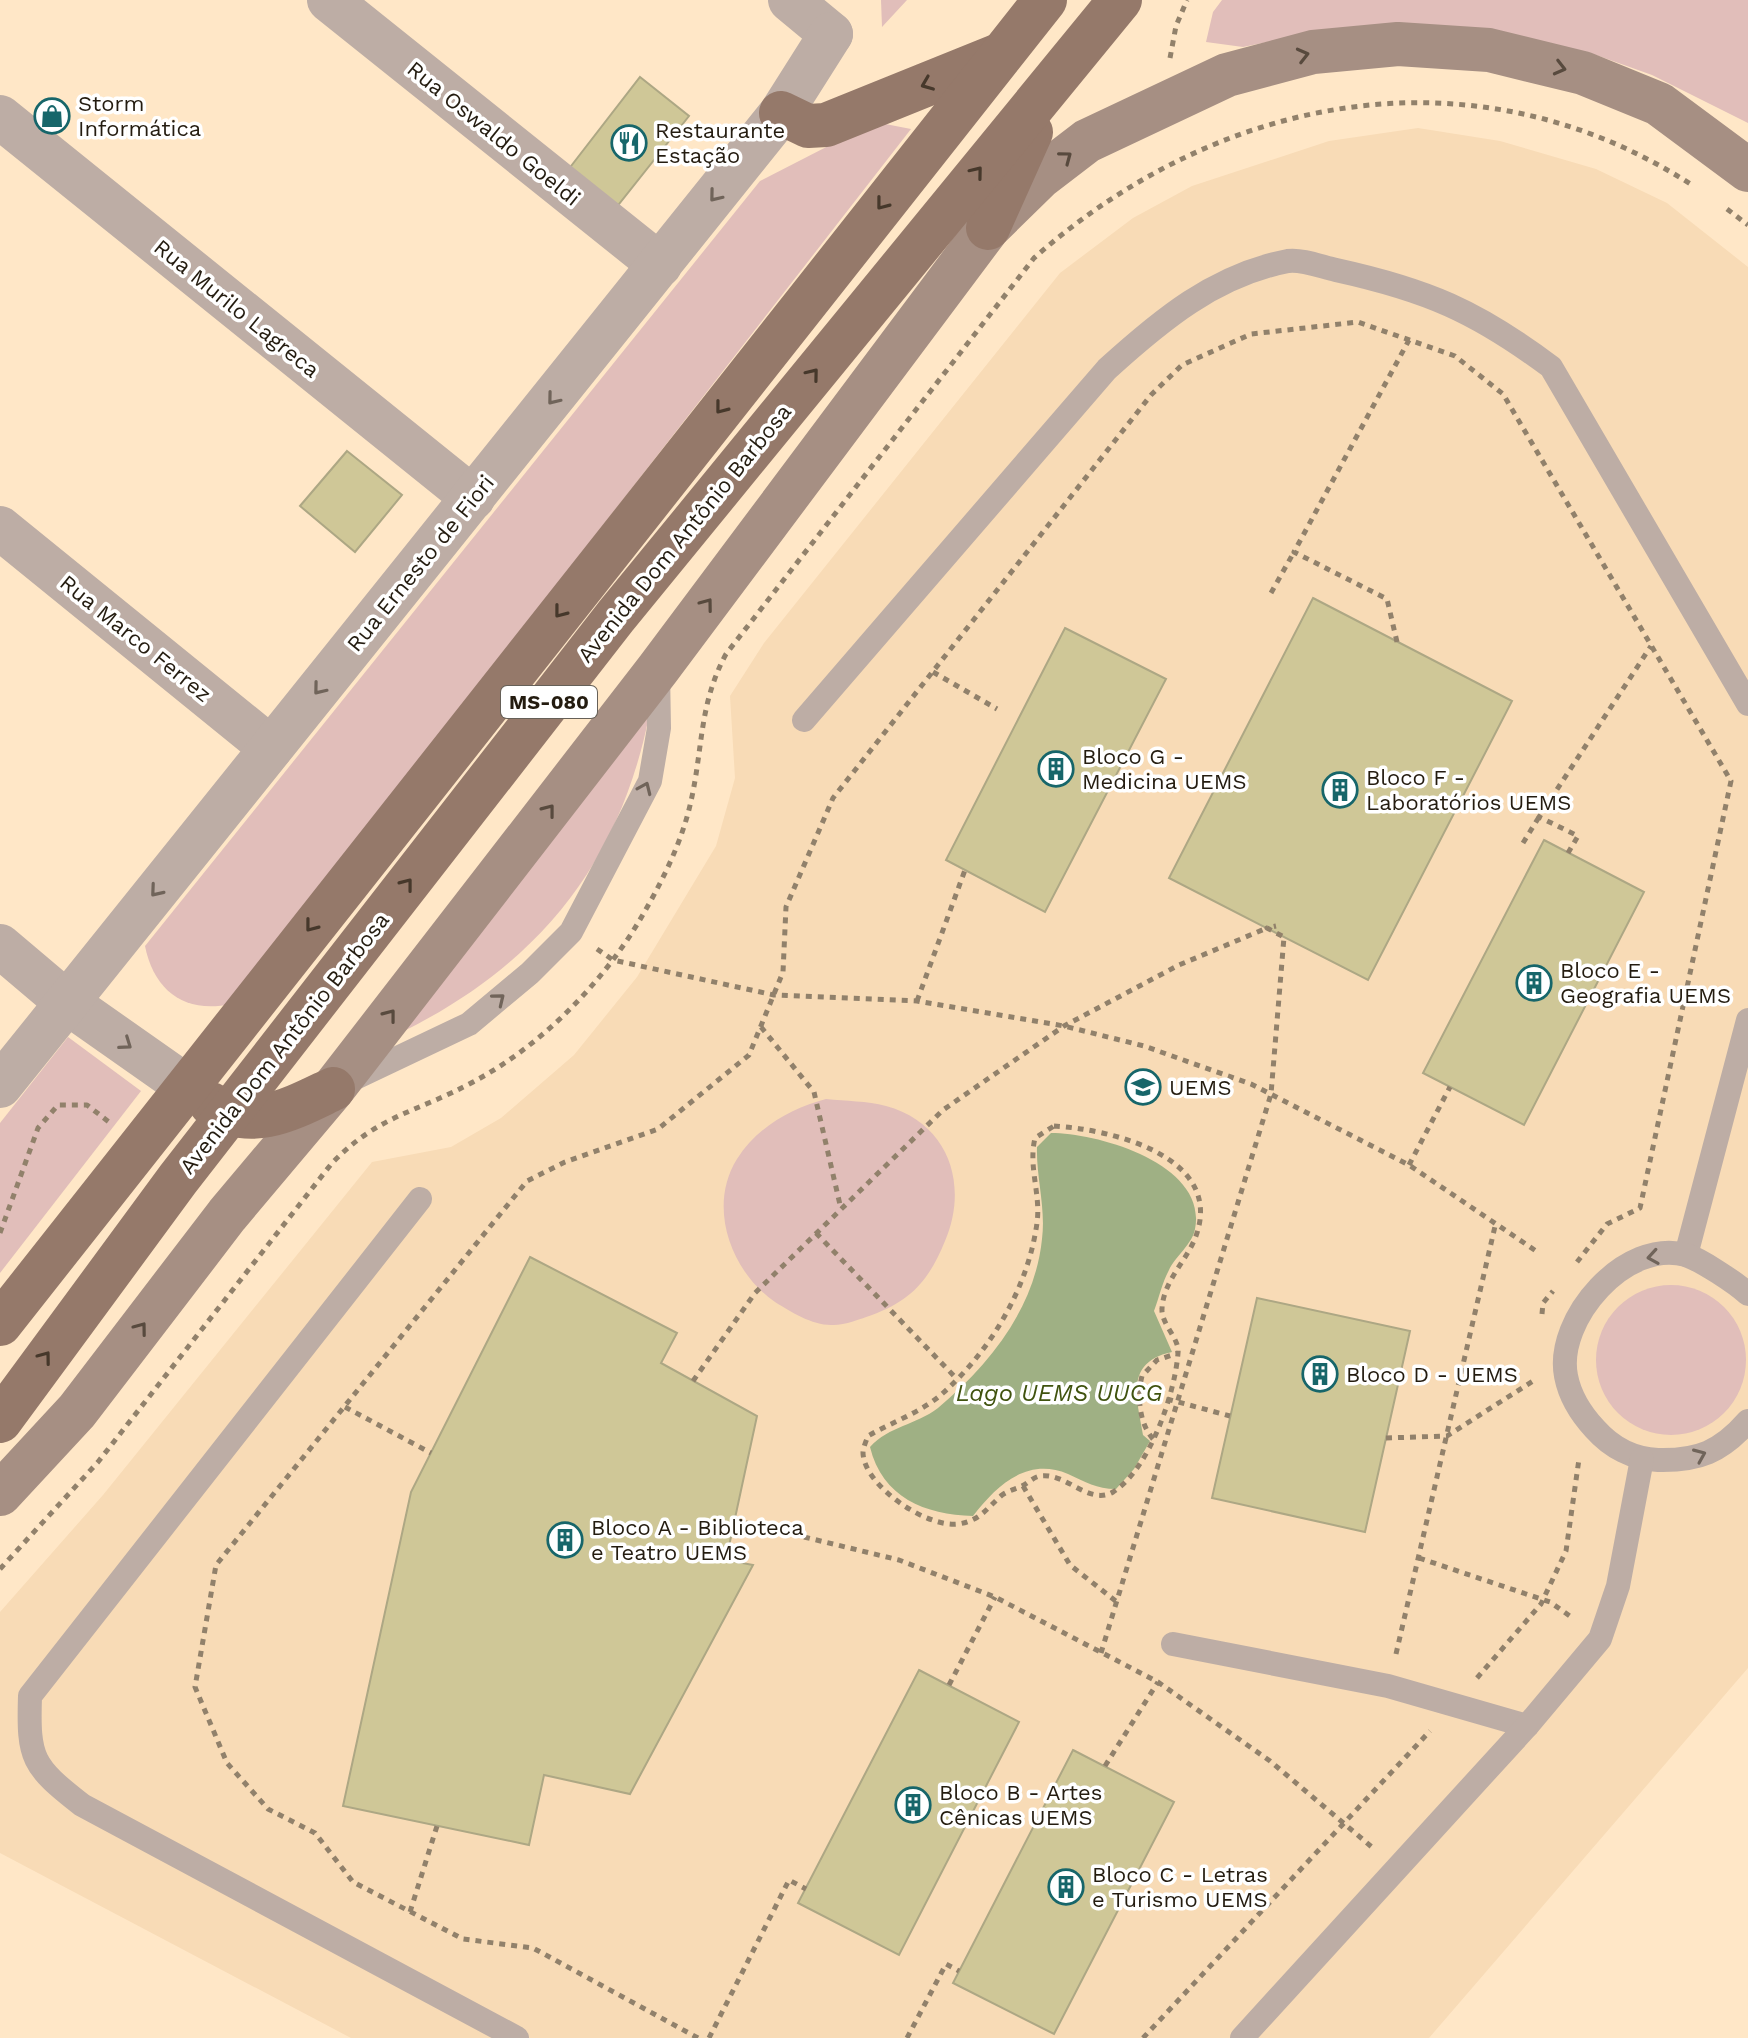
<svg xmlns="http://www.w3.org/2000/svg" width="1748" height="2038" viewBox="0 0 1748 2038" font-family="'Work Sans',sans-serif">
<rect width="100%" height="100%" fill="#ffe7c7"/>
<polygon fill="#f8dbb6" points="1418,128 1500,141 1596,169 1667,203 1748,267 1748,1668 1429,2038 351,2038 0,1853 0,1612 103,1495 372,1162 451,1147 501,1118 574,1055 637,977 716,846 735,778 730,696 764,643 1060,273 1133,218 1192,186 1329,141"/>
<g fill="#e1beba">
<polygon points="881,0 907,0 882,27"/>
<polygon points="1222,0 1748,0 1748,123 1652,75 1596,55 1301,35 1243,47 1206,42 1213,12"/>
<path d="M875,122L911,129L231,1004C185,1014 154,991 145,946L760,181Z"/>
<path d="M649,716C619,866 536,966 400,1033Z"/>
<polygon points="68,1037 141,1091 0,1273 0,1123"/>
<path d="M826,1099C846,1101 867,1101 886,1106C949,1123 969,1185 945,1241C929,1280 912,1300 872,1315C860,1319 843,1326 831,1325C812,1325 791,1312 775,1302C731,1272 707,1207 737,1159C757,1127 792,1108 826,1099Z"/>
<circle cx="1671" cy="1360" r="75"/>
</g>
<path fill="#9fb084" d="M1051,1133C1098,1133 1208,1164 1195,1229C1193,1243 1175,1257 1169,1270C1162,1283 1159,1298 1154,1311L1172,1352C1124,1362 1137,1399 1143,1435L1150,1441L1134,1469L1116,1489C1096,1489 1086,1482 1068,1474C1027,1457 997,1485 973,1516C925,1515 882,1497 870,1447C889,1426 916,1425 938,1408C990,1364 1035,1308 1042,1239C1046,1208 1036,1177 1037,1147Z"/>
<g fill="#cfc797" stroke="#ada784" stroke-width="2">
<polygon points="640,77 689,116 615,209 568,170"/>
<polygon points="347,451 402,495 355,552 300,506"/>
<polygon points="1313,598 1512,701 1368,980 1169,878"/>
<polygon points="1065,628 1166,679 1045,912 946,860"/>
<polygon points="1544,840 1644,892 1524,1125 1423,1073"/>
<polygon points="530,1257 677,1333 661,1363 757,1416 726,1560 753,1565 630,1794 544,1775 529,1845 343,1806 411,1492"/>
<polygon points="1257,1298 1410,1331 1365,1532 1212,1498"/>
<polygon points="919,1670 1019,1722 899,1955 798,1903"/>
<polygon points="1073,1750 1174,1802 1054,2034 953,1983"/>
</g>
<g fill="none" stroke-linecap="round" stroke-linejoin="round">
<g stroke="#91816b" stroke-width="5" stroke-dasharray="6 6" stroke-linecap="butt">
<polyline points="1170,58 1176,26 1187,0"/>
<polyline points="1727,209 1748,225"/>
<polyline points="1271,593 1294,552"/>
<polyline points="1397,642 1387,599 1294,552 1409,340"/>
<polyline points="933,672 997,709"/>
<polyline points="1523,843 1539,817"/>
<polyline points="1568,853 1578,836 1539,817 1651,646"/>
<polyline points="597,949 613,960 774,995 917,1001 1064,1026 1144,1046 1251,1084 1409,1165 1539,1253"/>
<polyline points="917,1001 965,870"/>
<polyline points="761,1027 814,1092 841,1209"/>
<path d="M1054,1126C1108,1129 1222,1155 1197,1233C1189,1259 1163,1280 1162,1309C1161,1324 1180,1339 1178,1353C1175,1394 1149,1470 1113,1492C1089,1506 1066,1472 1040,1476C1034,1477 1029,1482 1024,1485C1017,1489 1009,1490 1002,1495C987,1508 980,1521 958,1524C927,1528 864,1486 863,1453C863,1448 866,1441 868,1436C892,1422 922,1412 943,1393C991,1350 1028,1288 1037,1223C1041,1194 1028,1167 1035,1138Z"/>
<polyline points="1409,1165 1450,1087"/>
<polyline points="0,1233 38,1128 58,1105 87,1105 109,1122"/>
<polyline points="816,1233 956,1378"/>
<polyline points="1542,1314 1543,1303 1553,1291"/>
<polyline points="693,1381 755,1293 943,1110 1064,1026 1179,965 1267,928"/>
<polyline points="1167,1399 1230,1416"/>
<polyline points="345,1407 431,1453"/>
<polyline points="1386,1438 1447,1436 1533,1381"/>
<path d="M1153,1439C1139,1423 1137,1396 1142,1376L1157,1360L1178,1353"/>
<polyline points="1023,1486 1070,1565 1117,1602"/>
<polyline points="734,1520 899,1560 995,1597 1158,1682 1270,1761 1373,1848"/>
<polyline points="1419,1558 1550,1602 1574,1619"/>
<path d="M0,1569L98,1462L332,1163C380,1114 416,1113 473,1082C539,1047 599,987 638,923C660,886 682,843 691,801C703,748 699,704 726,654L1034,258C1221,93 1475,45 1692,185"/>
<polyline points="1101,1653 1271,1094 1284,937 1267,928 1276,926"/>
<polyline points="1396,1654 1496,1222"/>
<polyline points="1477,1678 1541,1604 1566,1551 1579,1459"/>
<polyline points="949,1685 995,1597"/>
<polyline points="1105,1766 1158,1682"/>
<polyline points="410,1912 437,1826"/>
<polyline points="698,2038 533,1948 463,1939 353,1882 315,1833 268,1809 227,1763 195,1687 216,1565 527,1181 565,1162 658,1129 749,1055 783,972 786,907 833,798 1151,395 1182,365 1251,334 1358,322 1455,356 1503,394 1731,781 1640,1208 1607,1224 1577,1262"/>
<polyline points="709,2038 789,1880 806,1889"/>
<polyline points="907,2038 946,1964 959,1971"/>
<polyline points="1143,2038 1430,1731"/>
</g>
<g stroke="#bdada5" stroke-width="24">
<path d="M804,720L1107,369C1161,320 1215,275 1288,261C1302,259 1322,267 1336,270C1427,290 1476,311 1551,367L1748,704"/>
<polyline points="349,1081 469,1024 530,973 571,932 650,781 659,728 658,671"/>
<path d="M420,1199L30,1696C28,1759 32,1766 82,1805L517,2038"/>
<polyline points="1686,1255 1748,1020"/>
<path d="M1748,1294C1736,1283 1701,1260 1686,1255C1626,1238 1555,1319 1566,1376C1570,1397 1581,1414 1595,1429C1611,1447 1633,1459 1658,1460C1698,1461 1721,1452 1748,1421"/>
<polyline points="1173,1644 1388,1686 1527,1726"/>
<polyline points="1242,2038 1527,1726 1600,1639 1618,1586 1642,1459"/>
</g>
<g stroke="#bdada5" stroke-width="44">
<polyline points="329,0 660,265"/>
<polyline points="790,0 831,34"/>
<polyline points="0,117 473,498"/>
<polyline points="0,528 271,748"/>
<polyline points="0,946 65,1001 186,1086"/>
<polyline points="0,1086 781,113 831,34"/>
</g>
<polyline stroke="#a68f83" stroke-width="44" points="0,1494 77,1411 227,1215 333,1089 658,669 988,228 1040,177 1087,141 1227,75 1313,52 1398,44 1489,50 1583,73 1659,104 1748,170"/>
<g stroke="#95796a" stroke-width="44">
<polyline points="781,113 808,126 826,125 997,56"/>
<polyline points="988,228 1031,132"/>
<path d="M211,1104C252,1132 293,1108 333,1089"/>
<polyline points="0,1324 1045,0"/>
<polyline points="0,1421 178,1179 616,616 1120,0"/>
</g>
</g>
<defs><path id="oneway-chevron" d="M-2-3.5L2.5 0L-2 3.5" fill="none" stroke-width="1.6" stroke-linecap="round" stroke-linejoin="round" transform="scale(2)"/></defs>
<g stroke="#584a3e">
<use href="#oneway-chevron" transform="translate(1303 55) rotate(-14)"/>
<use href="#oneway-chevron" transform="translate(1560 68) rotate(14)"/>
<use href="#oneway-chevron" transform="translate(1066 157) rotate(-37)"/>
<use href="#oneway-chevron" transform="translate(707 604) rotate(-53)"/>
<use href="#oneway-chevron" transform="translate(549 810) rotate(-52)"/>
<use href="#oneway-chevron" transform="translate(390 1015) rotate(-52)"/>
<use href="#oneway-chevron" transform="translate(141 1328) rotate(-53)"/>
</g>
<g stroke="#46382b">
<use href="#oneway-chevron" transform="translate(927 84) rotate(158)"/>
<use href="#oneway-chevron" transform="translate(977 172) rotate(-51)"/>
<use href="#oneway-chevron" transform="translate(882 204) rotate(128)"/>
<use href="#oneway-chevron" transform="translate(813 374) rotate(-51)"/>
<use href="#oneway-chevron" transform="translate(721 408) rotate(128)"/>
<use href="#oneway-chevron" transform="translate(560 612) rotate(128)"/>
<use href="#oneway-chevron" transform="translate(407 884) rotate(-52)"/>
<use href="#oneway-chevron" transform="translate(311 926) rotate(128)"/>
<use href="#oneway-chevron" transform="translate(45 1357) rotate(-53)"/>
</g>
<g stroke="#70645a">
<use href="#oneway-chevron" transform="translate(715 196) rotate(129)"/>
<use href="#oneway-chevron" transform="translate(553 399) rotate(129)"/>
<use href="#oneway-chevron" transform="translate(319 689) rotate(129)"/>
<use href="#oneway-chevron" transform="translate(645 788) rotate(-66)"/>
<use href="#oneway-chevron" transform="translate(156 891) rotate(130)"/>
<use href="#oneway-chevron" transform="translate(499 999) rotate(-39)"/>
<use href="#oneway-chevron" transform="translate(126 1044) rotate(35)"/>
<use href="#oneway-chevron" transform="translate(1653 1257) rotate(171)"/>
<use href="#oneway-chevron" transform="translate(1700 1455) rotate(-23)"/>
</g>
<defs>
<symbol id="shop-ring" viewBox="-11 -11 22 22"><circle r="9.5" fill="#fff" stroke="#17666a" stroke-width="1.5"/><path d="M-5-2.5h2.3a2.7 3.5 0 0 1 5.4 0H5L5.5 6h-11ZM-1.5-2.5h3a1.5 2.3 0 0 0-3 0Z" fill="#17666a"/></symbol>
<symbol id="restaurant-ring" viewBox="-11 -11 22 22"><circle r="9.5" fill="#fff" stroke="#17666a" stroke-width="1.5"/><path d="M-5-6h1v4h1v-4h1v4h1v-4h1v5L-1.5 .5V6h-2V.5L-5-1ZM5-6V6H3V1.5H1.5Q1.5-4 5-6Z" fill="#17666a"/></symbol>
<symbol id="building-ring" viewBox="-11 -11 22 22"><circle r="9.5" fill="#fff" stroke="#17666a" stroke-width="1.5"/><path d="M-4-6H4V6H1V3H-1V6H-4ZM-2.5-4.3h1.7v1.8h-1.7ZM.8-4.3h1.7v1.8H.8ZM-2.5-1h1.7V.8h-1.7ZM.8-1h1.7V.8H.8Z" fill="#17666a"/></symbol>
<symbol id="university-ring" viewBox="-11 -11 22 22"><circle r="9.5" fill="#fff" stroke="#17666a" stroke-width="1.5"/><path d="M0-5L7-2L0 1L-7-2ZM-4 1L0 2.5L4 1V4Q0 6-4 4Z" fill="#17666a"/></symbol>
</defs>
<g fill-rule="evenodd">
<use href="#shop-ring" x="32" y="96" width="40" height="40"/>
<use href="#restaurant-ring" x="609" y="123" width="40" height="40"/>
<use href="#building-ring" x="1036" y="749" width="40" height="40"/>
<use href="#building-ring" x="1320" y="770" width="40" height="40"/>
<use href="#building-ring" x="1514" y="963" width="40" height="40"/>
<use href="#university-ring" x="1123" y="1067" width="40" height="40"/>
<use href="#building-ring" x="1300" y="1354" width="40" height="40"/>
<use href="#building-ring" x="545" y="1520" width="40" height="40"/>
<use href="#building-ring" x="893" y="1785" width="40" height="40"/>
<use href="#building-ring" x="1046" y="1867" width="40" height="40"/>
</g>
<g text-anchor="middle" stroke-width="7" stroke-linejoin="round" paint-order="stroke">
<rect fill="#fff" stroke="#666058" stroke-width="2" x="501" y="686" width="96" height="32" rx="6"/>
<g font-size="20" font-weight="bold" fill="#241c10">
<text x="549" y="709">MS-080</text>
</g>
<g font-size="22" fill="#241c10" stroke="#fff" text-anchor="start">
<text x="78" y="111">Storm<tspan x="78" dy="25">Informática</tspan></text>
<text x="655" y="138">Restaurante<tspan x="655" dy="25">Estação</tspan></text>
<text x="1082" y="764">Bloco G -<tspan x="1082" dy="25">Medicina UEMS</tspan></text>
<text x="1366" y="785">Bloco F -<tspan x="1366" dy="25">Laboratórios UEMS</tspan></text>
<text x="1560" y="978">Bloco E -<tspan x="1560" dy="25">Geografia UEMS</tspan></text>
<text x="1169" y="1095">UEMS</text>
<text x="1346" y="1382">Bloco D - UEMS</text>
<text x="591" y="1535">Bloco A - Biblioteca<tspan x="591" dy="25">e Teatro UEMS</tspan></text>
<text x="939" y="1800">Bloco B - Artes<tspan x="939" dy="25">Cênicas UEMS</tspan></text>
<text x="1092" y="1882">Bloco C - Letras<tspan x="1092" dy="25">e Turismo UEMS</tspan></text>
</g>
<g font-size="22" fill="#241c10" stroke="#fff">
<text transform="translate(494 133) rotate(39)" y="8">Rua Oswaldo Goeldi</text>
<text transform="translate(237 308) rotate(39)" y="8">Rua Murilo Lagreca</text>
<text transform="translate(684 533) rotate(-51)" y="8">Avenida Dom Antônio Barbosa</text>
<text transform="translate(420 563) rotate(-51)" y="8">Rua Ernesto de Fiori</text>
<text transform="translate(136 638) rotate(39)" y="8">Rua Marco Ferrez</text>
<text transform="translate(284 1043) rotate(-52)" y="8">Avenida Dom Antônio Barbosa</text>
</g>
<g font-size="24" font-style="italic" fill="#40530f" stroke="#fff">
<text x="1059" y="1401">Lago UEMS UUCG</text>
</g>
</g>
</svg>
